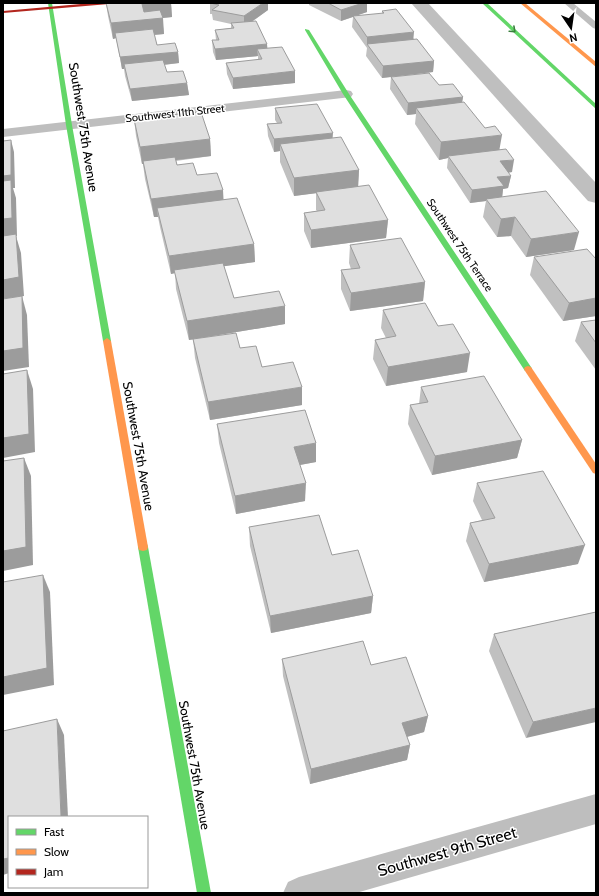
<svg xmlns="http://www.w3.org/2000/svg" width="599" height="896" viewBox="0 0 599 896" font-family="Cabin,sans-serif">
<rect width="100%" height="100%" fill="#fff"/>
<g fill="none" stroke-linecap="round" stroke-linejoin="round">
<polygon fill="#bfbfbf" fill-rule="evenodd" points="411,3 428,3 596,183 596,203 588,201"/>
<polygon fill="#bebebe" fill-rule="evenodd" points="564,3 573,3 596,22 596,29 593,28"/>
<g fill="#bebebe" fill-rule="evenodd">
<polygon points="346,90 351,91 353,94 351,97 3,137 3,129"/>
<polygon points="596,794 596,824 356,893 283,893 288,882 299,877"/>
</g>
<g fill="#63d668" fill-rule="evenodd">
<polygon points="48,3 52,3 72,125 111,341 107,344 103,341 66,125"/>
<polygon points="482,3 487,3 596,104 596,109"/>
<polygon points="305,29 309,30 349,94 531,367 532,369 531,371 525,371 343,94 305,30"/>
<polygon points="143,543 147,544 148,547 211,893 197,893 138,547 139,544"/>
</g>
<g fill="#ff974d" fill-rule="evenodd">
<polygon points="520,3 525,3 596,62 596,67"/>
<polygon points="107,338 111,341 148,547 147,550 143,551 139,550 138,547 103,341"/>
<polygon points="528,366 531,367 596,464 596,474 593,473 525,371 524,369 525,367"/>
</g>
<polygon fill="#b3261e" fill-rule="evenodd" points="92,3 111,3 109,4 3,13 3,11"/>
</g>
<g fill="#c0c0c0">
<polygon points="106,3 171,3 172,17 162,18 164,34 154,35 157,45 178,52 179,63 164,65 167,72 187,83 189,95 132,101 125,76 124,69 122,69 116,38 113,39 108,16"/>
<polygon points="210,3 268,10 253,21 267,44 267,48 295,83 233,89 227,74 226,63 258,60 258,56 216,60 213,52 212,40 216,40 215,30 231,28 231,24 213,20 212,14 210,14"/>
<polygon points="309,3 367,3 367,12 355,16 382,14 382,11 414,39 434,61 433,72 382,78 366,56 367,48 352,27 353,17 341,21 309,5"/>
<polygon points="391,77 439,85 463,97 462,102 500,150 512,172 508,173 511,176 508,188 503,189 502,197 574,250 526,257 511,236 497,237 483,217 486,201 470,203 447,168 448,158 439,160 415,124 416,114 407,115 390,89"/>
<polygon points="275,108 332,138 359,170 358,187 388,220 386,238 311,248 304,231 304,213 317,211 316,210 316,193 294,196 280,162 280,151 274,152 268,136 267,124 277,123 275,120"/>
<polygon points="134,119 210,139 211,156 176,161 177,165 197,175 223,190 223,200 254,244 255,262 224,266 234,298 285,306 285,324 189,340 176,289 175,273 171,274 160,227 158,217 154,217 145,179 143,164 142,164 136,136"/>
<polygon points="350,245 425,282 423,301 350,311 341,289 341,270 351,269 349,263"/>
<polygon points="534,257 596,259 596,316 563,321 530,275"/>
<polygon points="383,310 438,326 467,372 386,386 373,359 375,340 386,338 381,328"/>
<polygon points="596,320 596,370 575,341 581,322"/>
<polygon points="193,339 240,348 262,367 302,405 210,420 195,358"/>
<polygon points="421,387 522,440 517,458 432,475 408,424 410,405 419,404"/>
<polygon points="217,424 316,462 300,465 305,501 236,514 219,443"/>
<polygon points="477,483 578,564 484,582 466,541 470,523 482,520 473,501"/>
<polygon points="249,527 332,555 373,596 371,613 271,633 250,546"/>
<polygon points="596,612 526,738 489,651 494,634"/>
<polygon points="282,659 371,665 428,716 424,732 407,737 410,745 407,760 310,784 283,676"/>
</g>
<g fill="#9c9c9c">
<polygon points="158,3 171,3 172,17 144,20 142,4"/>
<polygon points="263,3 268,3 268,10 244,27 244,16"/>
<polygon points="363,3 367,3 367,12 341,21 341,10"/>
<polygon points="163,18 164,34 116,38 115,33 116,38 113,39 111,23"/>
<polygon points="414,32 413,43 367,44 367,48 367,37"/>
<polygon points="267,44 268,55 257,49 258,56 216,60 215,49"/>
<polygon points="178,52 179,63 125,69 124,64 124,69 122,69 120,57"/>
<polygon points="434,61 433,72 382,78 383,66"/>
<polygon points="295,71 295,83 233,89 233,78"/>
<polygon points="187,83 189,95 132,101 130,89"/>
<polygon points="463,97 461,109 416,108 416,114 407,115 408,103"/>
<polygon points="333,133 332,145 280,144 280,151 274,152 274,139"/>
<polygon points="502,135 499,152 448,156 448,158 439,160 441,142"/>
<polygon points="210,139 211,156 142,164 140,147"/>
<polygon points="11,140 14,152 15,188 13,188 16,198 17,236 16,236 21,253 24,296 3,299 3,176"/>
<polygon points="514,160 512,172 497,174 500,161"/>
<polygon points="359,170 358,188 294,196 294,178"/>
<polygon points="511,176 508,188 503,189 502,199 486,199 486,201 470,203 472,190 497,177"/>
<polygon points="223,190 224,208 157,208 158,217 154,217 151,199"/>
<polygon points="515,217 511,236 497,237 501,219"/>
<polygon points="388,220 386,238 311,248 311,230"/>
<polygon points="579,232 574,250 526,257 531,239"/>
<polygon points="254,244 255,262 175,273 174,270 175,273 171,274 169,256"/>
<polygon points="425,282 423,301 350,311 351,293"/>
<polygon points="22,296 27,315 29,367 3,371 3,351"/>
<polygon points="596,298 596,316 563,321 569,303"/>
<polygon points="285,306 285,324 189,340 187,321"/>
<polygon points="470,353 467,372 386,386 388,367"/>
<polygon points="27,370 33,389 35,452 3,458 3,438"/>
<polygon points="302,387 302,405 210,420 208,402"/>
<polygon points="522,440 517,458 432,475 435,456"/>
<polygon points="316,443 316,462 294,466 294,447"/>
<polygon points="24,458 31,476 33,565 3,571 3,551"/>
<polygon points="306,483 305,501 236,514 235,496"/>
<polygon points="585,545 578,564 484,582 489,564"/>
<polygon points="43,575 50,592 54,685 3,695 3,677"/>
<polygon points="373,596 371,613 271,633 270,616"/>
<polygon points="596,708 596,722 526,738 533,722"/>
<polygon points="428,716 424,732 399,739 402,723"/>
<polygon points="57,719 64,735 68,817 61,817"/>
<polygon points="410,745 407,760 310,784 311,769"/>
<polygon points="9,858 9,873 3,875 3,859"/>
</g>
<g fill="#dfdfdf" stroke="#9c9c9c">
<polygon points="106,3 158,3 142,4 144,12 160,10 163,18 111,23"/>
<polygon points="210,3 263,3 244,16 212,10 219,5"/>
<polygon points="328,3 363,3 341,10"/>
<polygon points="396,9 414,32 367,37 353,16 384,13 382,11"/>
<polygon points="256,21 267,44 215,49 212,40 219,40 215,30 234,28 231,23"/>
<polygon points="153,29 157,45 175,43 178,52 120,57 115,33"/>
<polygon points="417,39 434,61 383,66 367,44"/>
<polygon points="282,47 295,71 233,78 226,63 262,59 257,49"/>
<polygon points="163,60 167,72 183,71 187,83 130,89 124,64"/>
<polygon points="429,73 439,85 453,84 463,97 408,103 391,77"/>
<polygon points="464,102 485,128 495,126 502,135 441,142 416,108"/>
<polygon points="317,104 333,133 274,139 267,124 282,123 275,108"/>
<polygon points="201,112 210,139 140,147 134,119"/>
<polygon points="341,137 359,170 294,178 280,144"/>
<polygon points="11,140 11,175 3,176 3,141"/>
<polygon points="506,149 514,160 500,161 511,176 497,177 504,186 472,190 448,156"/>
<polygon points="175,157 177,165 193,163 197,175 217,173 223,190 151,199 143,161"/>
<polygon points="11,180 12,218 3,219 3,181"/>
<polygon points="369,185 388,220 311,230 304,213 325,210 316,192"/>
<polygon points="546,191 579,232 531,239 515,217 501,219 486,199"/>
<polygon points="237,198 254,244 169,256 157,208"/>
<polygon points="16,234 19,277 3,280 3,236"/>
<polygon points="401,238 425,282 351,293 341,270 360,268 350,245"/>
<polygon points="587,249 596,259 596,298 569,303 534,257"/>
<polygon points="223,263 234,298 279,291 285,306 187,321 174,270"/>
<polygon points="22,296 23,348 3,351 3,299"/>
<polygon points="425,303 438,326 453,324 470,353 388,367 375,340 396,336 383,310"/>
<polygon points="596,320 596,343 581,322"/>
<polygon points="236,333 240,348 256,346 262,367 293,362 302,387 208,402 193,339"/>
<polygon points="27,370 29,434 3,438 3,374"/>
<polygon points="484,376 522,440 435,456 410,405 428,402 421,387"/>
<polygon points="305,410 316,443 294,447 306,483 235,496 217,424"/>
<polygon points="24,458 26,547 3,551 3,461"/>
<polygon points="543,471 585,545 489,564 470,523 495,518 477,483"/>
<polygon points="319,515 332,555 358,550 373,596 270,616 249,527"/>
<polygon points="43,575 47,668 3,677 3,582"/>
<polygon points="596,612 596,708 533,722 494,634"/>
<polygon points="363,641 371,665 406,657 428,716 402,723 410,745 311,769 282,659"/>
<polygon points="57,719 61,817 9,817 9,858 3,859 3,731"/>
</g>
<defs><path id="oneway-chevron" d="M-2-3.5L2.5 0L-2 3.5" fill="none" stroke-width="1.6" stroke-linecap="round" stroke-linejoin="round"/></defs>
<use stroke="#3b803e" href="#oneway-chevron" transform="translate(513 30) rotate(43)"/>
<g text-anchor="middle" stroke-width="3" stroke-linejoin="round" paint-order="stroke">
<g font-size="11" fill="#000" stroke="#fff">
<text transform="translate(175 113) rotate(-6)" y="4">Southwest 11th Street</text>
<text transform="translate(460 245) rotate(56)" y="4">Southwest 75th Terrace</text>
</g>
<g font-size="13" fill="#000" stroke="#fff">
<text transform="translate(84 127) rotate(81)" y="5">Southwest 75th Avenue</text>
<text transform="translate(139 446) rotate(80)" y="5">Southwest 75th Avenue</text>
<text transform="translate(195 765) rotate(80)" y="5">Southwest 75th Avenue</text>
</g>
<g font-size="16" fill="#000" stroke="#fff">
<text transform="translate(447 851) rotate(-16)" y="6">Southwest 9th Street</text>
</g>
</g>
<rect width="599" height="896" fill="none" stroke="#000000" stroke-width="8"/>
<rect x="8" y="816" width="140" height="72" fill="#ffffff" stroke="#999999"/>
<rect x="16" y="829" width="20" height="6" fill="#63d668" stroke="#999999"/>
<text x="44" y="836" font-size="12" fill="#000000">Fast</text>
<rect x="16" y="849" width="20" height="6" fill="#ff974d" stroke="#999999"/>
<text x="44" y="856" font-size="12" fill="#000000">Slow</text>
<rect x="16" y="869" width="20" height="6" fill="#b3261e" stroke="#999999"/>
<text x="44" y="876" font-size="12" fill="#000000">Jam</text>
<g transform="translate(571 28) rotate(167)" stroke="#ffffff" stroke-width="3" paint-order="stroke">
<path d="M0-3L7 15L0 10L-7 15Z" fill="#000000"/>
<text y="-6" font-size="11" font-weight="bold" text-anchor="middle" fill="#000000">N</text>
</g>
</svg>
